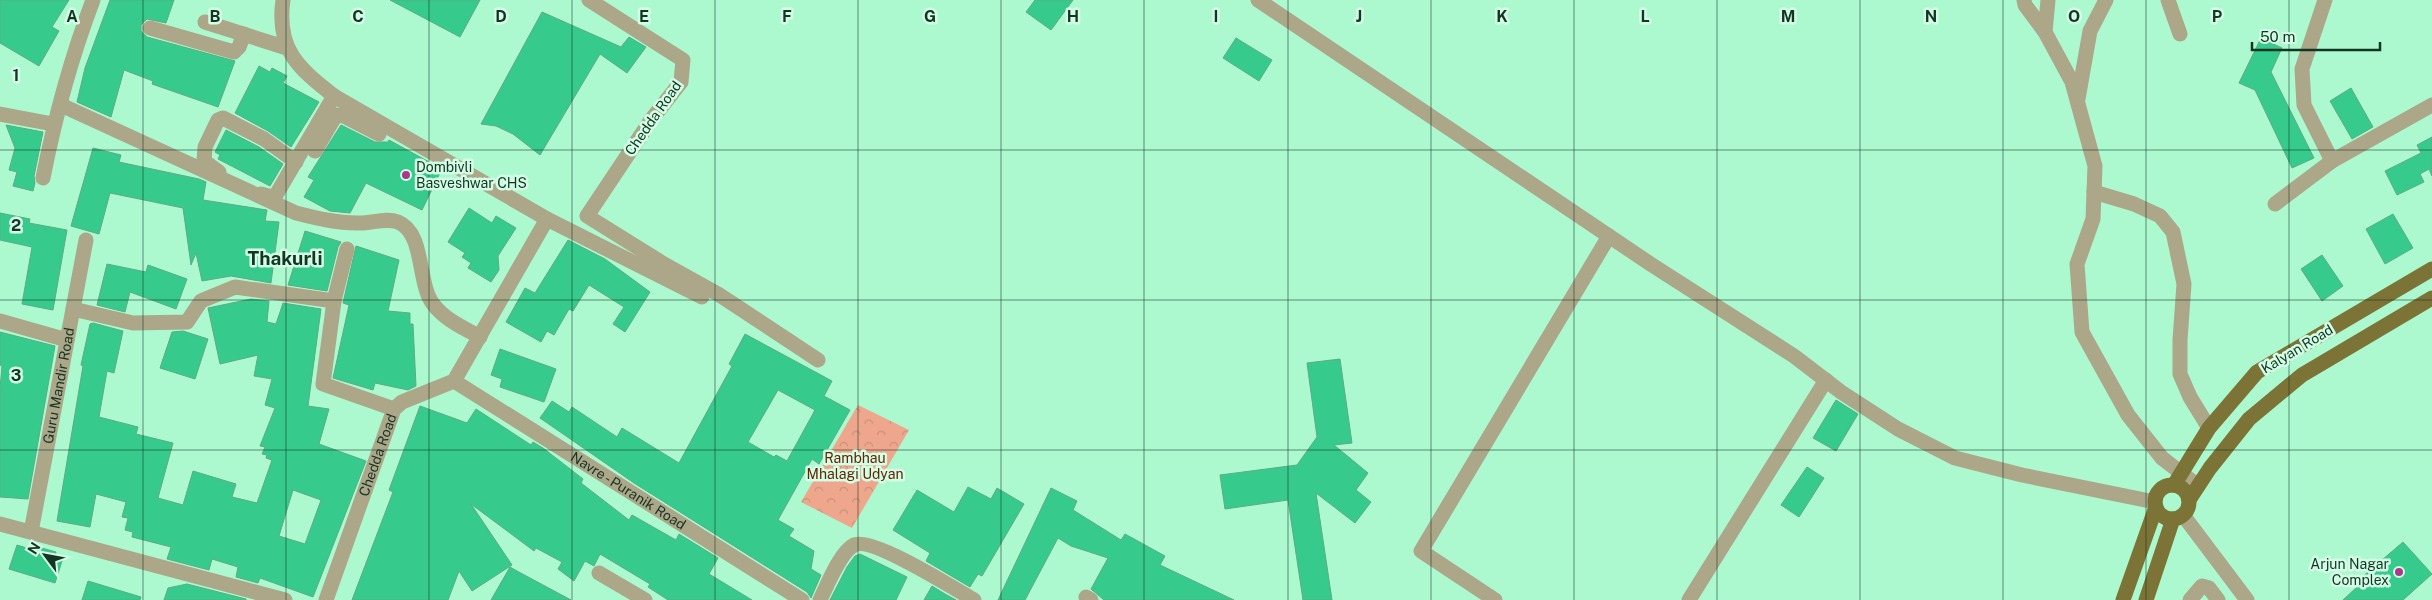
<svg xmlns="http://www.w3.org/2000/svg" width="2432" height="600" viewBox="0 0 2432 600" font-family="'Public Sans',sans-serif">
<defs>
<pattern id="park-crowns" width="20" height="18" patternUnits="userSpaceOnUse" patternTransform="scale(1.25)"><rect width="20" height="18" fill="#eea78d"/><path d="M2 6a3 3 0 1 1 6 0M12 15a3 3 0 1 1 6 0" fill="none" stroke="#cb907a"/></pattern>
</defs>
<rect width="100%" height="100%" fill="#acf9cf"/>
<polygon fill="url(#park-crowns)" points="858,405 909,430 852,528 801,502"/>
<g fill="#36cb8d" stroke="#5faa84" fill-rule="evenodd">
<polygon points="0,0 69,0 52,27 59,31 39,66 0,43"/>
<polygon points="110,0 174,0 166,23 147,19 141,25 141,31 147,37 235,61 218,107 152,84 153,81 124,70 111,117 77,102 85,68"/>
<polygon points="390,0 480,0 460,37"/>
<polygon points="1035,0 1073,0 1051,30 1026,12"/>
<polygon points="542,12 621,47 629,37 646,47 627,73 600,54 540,155 513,134 496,126 481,124"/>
<polygon points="1236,38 1272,60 1259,81 1223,58"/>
<polygon points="2261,38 2282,48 2271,72 2314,158 2292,168 2255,90 2239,83"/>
<polygon points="259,66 270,72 272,68 287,76 283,83 319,102 291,147 268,131 235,113"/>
<polygon points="2351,88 2373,127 2352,139 2330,101"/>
<polygon points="6,125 43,132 34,176 35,183 33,191 13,186 17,172 9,170 15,148"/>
<polygon points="341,125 375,142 388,142 389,140 442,169 422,210 366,183 350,213 330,211 304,197 314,180 308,177"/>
<polygon points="226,130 259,147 283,164 270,186 218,159 220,155 215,152"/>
<polygon points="2432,137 2432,176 2429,169 2420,174 2424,182 2397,195 2385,171 2421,153 2417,145"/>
<polygon points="93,148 121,155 119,162 199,179 206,182 203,200 267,210 265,221 279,222 271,283 231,276 202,281 196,253 191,265 183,208 110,193 99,234 71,226"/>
<polygon points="469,208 492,223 496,216 516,228 498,256 499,270 491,282 468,268 471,263 462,257 465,253 448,242"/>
<polygon points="0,213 30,219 29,223 67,230 53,310 22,304 32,247 0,240"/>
<polygon points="2393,214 2413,248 2385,264 2366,229"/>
<polygon points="305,231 341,242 338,247 327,291 288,285"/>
<polygon points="568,240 605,259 650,292 625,332 613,324 624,307 589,285 573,311 569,309 554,335 547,331 541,342 506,322 525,288 535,293"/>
<polygon points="356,246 399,260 388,311 410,313 410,324 413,324 416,386 408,390 375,383 373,390 333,378 349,305 343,303"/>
<polygon points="2322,255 2343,286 2322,301 2301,269"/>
<polygon points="107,264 146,272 148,265 187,279 176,309 130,292 125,312 97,305"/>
<path d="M251,299L269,301L267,322L276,324L283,303L321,309L308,406L329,409L319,444L366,461L313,597L260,578L258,583L236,577L238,567L212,559L209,570L167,559L171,547L132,537L133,532L125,530L128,518L122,517L126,502L96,494L90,527L57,521L83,366L81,365L90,324L93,323L123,331L114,373L107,371L99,417L138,427L136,434L173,443L158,498L183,505L193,471L236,484L232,497L257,503L272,460L266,458L267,455L262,454L265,447L260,446L275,408L265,405L272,379L254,376L258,355L220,364L208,308ZM293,490L321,500L305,544L279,536Z"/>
<polygon points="183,331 208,339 195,379 160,368 172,332"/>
<polygon points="0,332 55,346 28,499 0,497 0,388 2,366 0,365"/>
<path d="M745,334L832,381L824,396L850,410L819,464L812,459L778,520L794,529L789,536L814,551L811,569L821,575L811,598L807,592L634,483L540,418L552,401L569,412L572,407L617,437L622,428L679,463L732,366L729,364ZM778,390L815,410L787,461L776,455L774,457L748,442Z"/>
<polygon points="500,349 556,369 544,402 500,387 502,379 491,375"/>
<polygon points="1340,359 1352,443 1334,445 1368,473 1356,490 1371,502 1355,523 1316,493 1332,600 1303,600 1288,500 1225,509 1220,475 1297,465 1317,437 1307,363"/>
<polygon points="1836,400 1858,414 1836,451 1813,438"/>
<polygon points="420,406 467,423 476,409 531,445 533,442 543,448 583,479 581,483 629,520 632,515 676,540 679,534 718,558 709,574 752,600 668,600 648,587 650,584 600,554 594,566 585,561 574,581 558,569 562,562 536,548 534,551 471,504 512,565 472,591 459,571 448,600 352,600 393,492 389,490"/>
<polygon points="1807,467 1824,478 1799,517 1781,505"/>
<polygon points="968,487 991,499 997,488 1024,504 982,576 978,574 970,587 926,561 930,553 893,530 917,490 954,512"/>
<polygon points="1051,488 1077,501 1073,510 1121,540 1125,534 1165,556 1160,565 1234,600 1104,600 1091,589 1108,558 1071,546 1058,538 1025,600 998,600"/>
<polygon points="2403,542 2432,574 2403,600 2343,600 2357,587 2354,584"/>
<polygon points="17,545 30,549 31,545 56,552 55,556 63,558 55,583 9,569"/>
<polygon points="860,554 907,577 896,600 830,600 847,567 855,556"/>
<polygon points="510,567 517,571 571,600 491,600"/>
<polygon points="88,581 141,597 140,600 82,600"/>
<polygon points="187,584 246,599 246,600 164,600 168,588"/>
<polygon points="932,586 945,594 956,600 924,600"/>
</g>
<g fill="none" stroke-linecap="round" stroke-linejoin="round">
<g stroke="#aca789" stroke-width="15">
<path d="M283,0C276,49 298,68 334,96L547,219L702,297"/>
<polyline points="589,0 683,60 681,82 651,120 587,216 664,264 718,294 818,360"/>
<polyline points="1258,0 1652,265 1794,356 1841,392 1898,429 1955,458 2022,475 2155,502"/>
<polyline points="2024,0 2025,5 2045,32 2072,82 2095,166 2093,219 2077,264 2082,332 2128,415 2162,458 2198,486"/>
<polyline points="2168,0 2180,34"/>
<polyline points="2325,0 2302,69 2304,105 2332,161"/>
<polyline points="205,22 287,48"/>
<polyline points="150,28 234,52 239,47 244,34"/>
<polyline points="2045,32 2048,0"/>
<polyline points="2078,99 2090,31 2106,0"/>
<path d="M61,105L296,213C316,218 336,223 357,223C371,224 385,217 398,222C425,233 417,283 433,304C445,320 464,328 480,337"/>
<polyline points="0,114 53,124"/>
<polyline points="315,151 336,115 344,116 379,134"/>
<polyline points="219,172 204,161 205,147 218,120 223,118 264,139 296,162"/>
<path d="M43,178C55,117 71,58 93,0"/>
<polyline points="2094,192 2134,204 2160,216 2173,232 2184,284 2180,340 2180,374 2190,397 2209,428"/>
<polyline points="261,194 272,197 276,195 334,96"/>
<polyline points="2275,204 2332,161 2432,105"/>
<polyline points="334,301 347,249"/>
<polyline points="73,309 133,323 187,322 201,301 235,287 334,301 323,384 394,409"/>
<polyline points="0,321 67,340"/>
<path id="s1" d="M454,381L802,600"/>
<polyline points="2183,515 2247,600"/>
<polyline points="0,524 285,600"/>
<path id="s2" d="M31,532L86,240"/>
<polyline points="599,573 645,600"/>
<polyline points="1086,597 1091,600"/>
<path id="s3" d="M326,600L394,409L402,402L454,381L547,219"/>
<path d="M820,600C827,586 840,552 854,545C871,536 955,589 974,600"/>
<polyline points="1495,600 1421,551 1609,236"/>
<polyline points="1689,600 1826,380"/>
<polyline points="2190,600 2202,586 2209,588 2218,600"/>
</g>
<g stroke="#7c7337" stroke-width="15">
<polyline points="2174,485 2209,428 2257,372 2432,269"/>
<circle cx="2172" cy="502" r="17"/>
<polyline points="2189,500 2210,468 2249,419 2302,375 2432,298"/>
<polyline points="2123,600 2156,507"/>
<polyline points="2146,600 2173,519"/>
</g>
</g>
<path fill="none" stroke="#143424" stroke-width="1" stroke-opacity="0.55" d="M143,0V600M286,0V600M429,0V600M572,0V600M715,0V600M858,0V600M1001,0V600M1144,0V600M1288,0V600M1431,0V600M1574,0V600M1717,0V600M1860,0V600M2003,0V600M2146,0V600M2289,0V600M0,150H2432M0,300H2432M0,450H2432"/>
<g fill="#ae378e" stroke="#d2ffe5" stroke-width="2">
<circle cx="406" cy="175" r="5"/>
<circle cx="2399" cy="572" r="5"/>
</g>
<g text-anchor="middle" stroke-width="5" stroke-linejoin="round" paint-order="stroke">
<g font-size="14" fill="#143424" stroke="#d2ffe5">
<text transform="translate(653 118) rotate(-55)" y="5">Chedda Road</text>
<text transform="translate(2297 349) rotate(-31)" y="5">Kalyan Road</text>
<text dy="5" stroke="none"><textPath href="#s2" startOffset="149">Guru Mandir Road</textPath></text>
<text dy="5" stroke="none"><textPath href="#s3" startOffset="154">Chedda Road</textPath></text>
<text dy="5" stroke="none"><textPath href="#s1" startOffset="206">Navre - Puranik Road</textPath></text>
</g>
<g font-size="14" fill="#143424" stroke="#d2ffe5" text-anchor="start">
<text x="416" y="172">Dombivli<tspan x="416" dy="16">Basveshwar CHS</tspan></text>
<text x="2389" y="569" text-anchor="end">Arjun Nagar<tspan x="2389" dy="16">Complex</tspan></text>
</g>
<g font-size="14" fill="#6a2202" stroke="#d2ffe5">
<text x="855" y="463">Rambhau<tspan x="855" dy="16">Mhalagi Udyan</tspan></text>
</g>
<g font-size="19" font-weight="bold" fill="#143424" stroke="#d2ffe5">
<text x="285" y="265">Thakurli</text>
</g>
</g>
<g font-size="16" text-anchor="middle" font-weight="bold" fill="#143424" stroke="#d2ffe5" stroke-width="5" stroke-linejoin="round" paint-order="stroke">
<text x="72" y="22">A</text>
<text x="215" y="22">B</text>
<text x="358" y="22">C</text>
<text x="501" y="22">D</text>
<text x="644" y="22">E</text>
<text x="787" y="22">F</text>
<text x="930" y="22">G</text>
<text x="1073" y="22">H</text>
<text x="1216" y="22">I</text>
<text x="1359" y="22">J</text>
<text x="1502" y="22">K</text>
<text x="1645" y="22">L</text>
<text x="1788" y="22">M</text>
<text x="1931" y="22">N</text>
<text x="2074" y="22">O</text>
<text x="2217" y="22">P</text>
<text x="16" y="81">1</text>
<text x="16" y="231">2</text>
<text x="16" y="381">3</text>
</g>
<g transform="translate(45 555) rotate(302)" stroke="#d2ffe5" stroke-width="4" paint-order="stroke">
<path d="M0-4L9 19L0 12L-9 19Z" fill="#143424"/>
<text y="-8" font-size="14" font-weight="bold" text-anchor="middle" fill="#143424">N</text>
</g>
<path d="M2252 42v8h128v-8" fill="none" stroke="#143424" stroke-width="2.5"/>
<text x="2260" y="42" font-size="15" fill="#143424" stroke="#d2ffe5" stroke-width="4" paint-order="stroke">50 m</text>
</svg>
